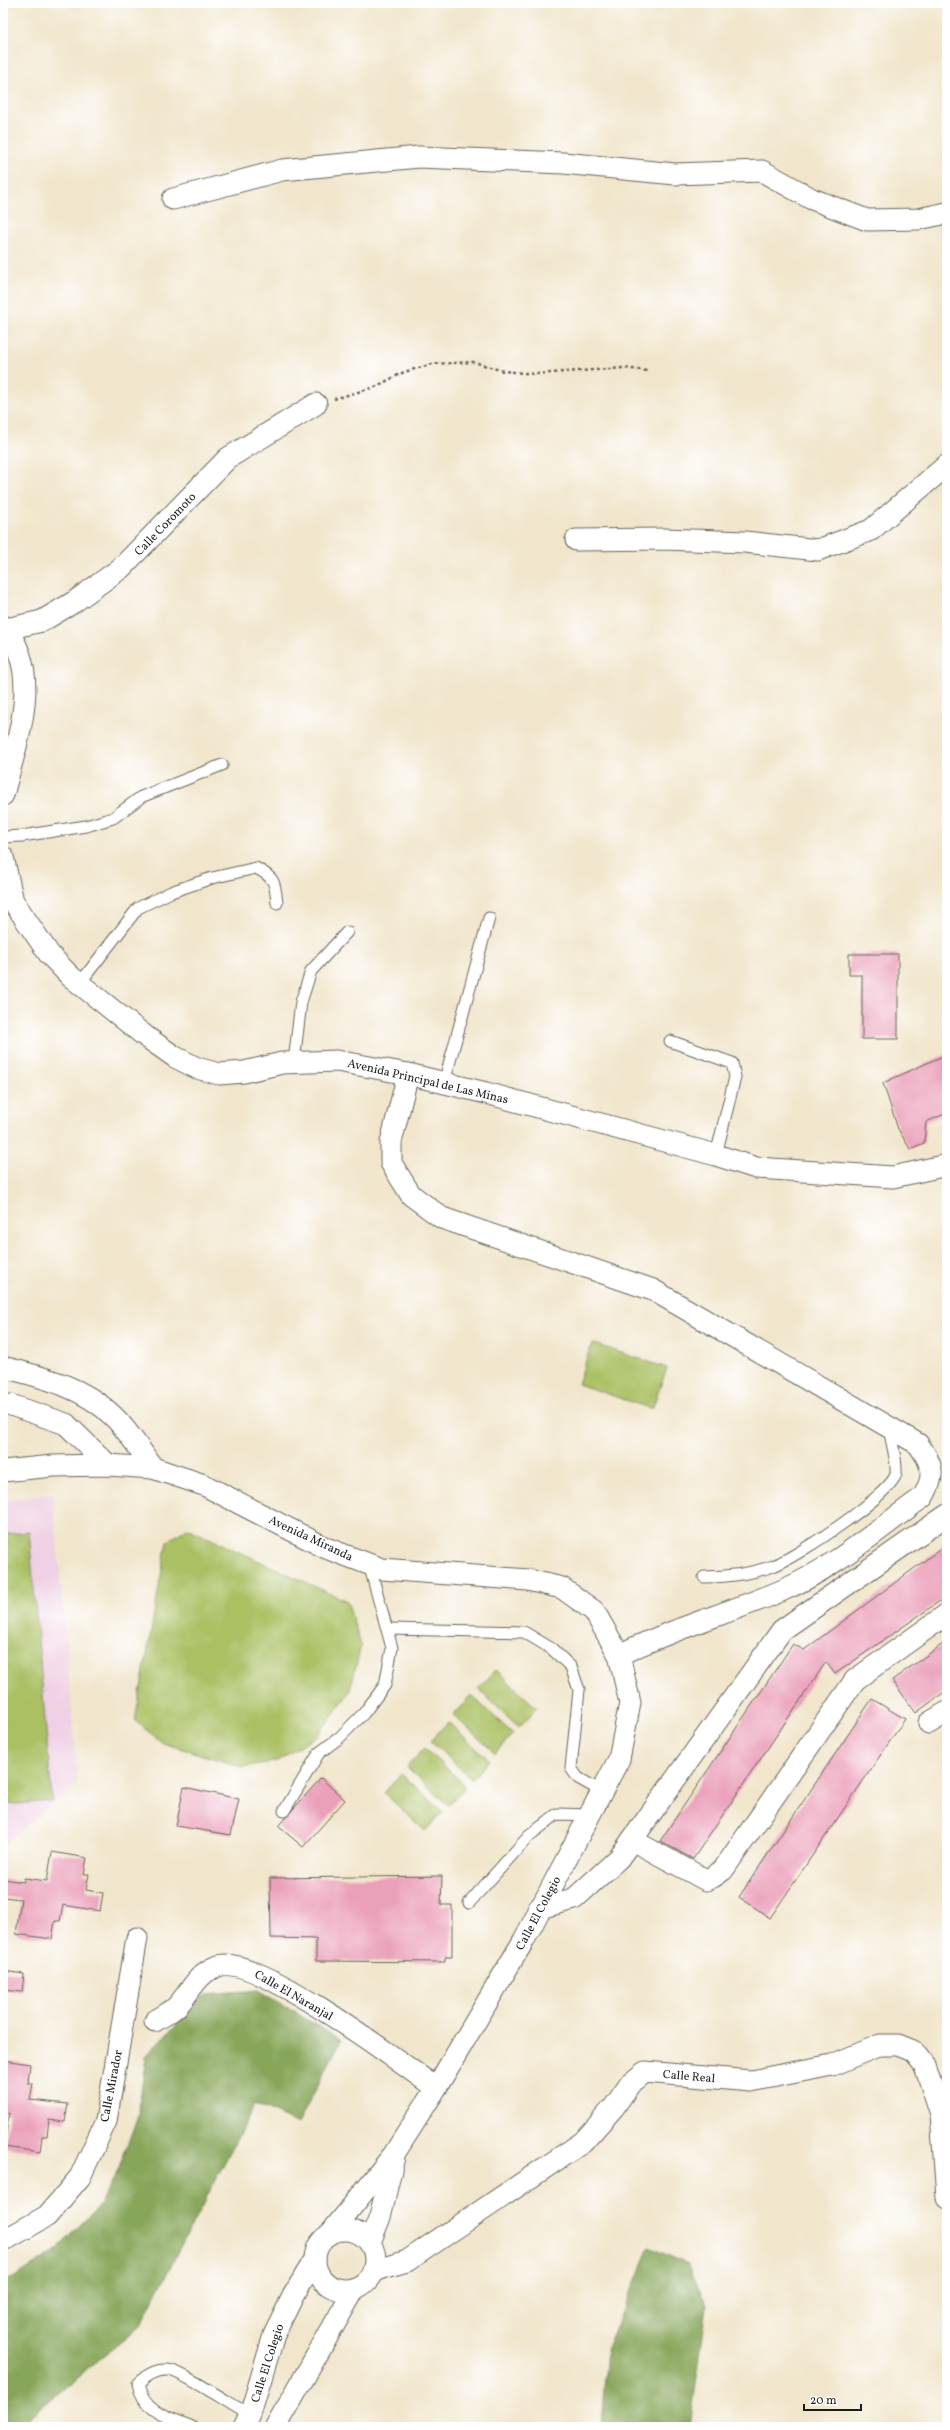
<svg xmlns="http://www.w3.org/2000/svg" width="950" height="2430" viewBox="0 0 950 2430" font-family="Vollkorn,serif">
<rect width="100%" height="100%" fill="#fff"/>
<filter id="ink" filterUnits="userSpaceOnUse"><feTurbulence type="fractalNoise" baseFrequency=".025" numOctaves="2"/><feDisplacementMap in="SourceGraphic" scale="8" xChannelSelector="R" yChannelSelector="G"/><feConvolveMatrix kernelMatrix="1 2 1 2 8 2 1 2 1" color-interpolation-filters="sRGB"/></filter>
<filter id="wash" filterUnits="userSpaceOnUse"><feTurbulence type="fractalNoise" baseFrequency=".012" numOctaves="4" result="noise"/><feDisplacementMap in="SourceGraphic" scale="16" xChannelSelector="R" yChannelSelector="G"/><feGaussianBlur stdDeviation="0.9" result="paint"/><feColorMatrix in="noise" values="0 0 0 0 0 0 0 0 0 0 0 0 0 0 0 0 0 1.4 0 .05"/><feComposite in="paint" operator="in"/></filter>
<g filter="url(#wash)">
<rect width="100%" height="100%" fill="#f1e6cc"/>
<polygon fill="#f0d0e4" points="53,1494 78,1783 3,1845 3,1501"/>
<g fill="#aac064" stroke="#636e40">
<polygon points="592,1343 667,1368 652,1409 578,1384"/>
<polygon points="187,1528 347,1601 361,1645 350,1691 318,1735 277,1761 243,1767 163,1743 135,1721 167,1542"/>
<polygon points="29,1532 52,1801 3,1805 3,1534"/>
<polygon points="496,1670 537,1708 519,1727 478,1689"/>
<polygon points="471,1695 513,1734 495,1753 453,1715"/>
<polygon points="448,1722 489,1760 472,1779 430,1741"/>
<polygon points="424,1748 466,1786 448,1805 407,1767"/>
<polygon points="401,1774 443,1812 425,1831 384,1793"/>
</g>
<g fill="#87a65a" stroke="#52613b">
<polygon points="258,1990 341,2040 298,2124 255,2104 139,2327 17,2427 3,2427 3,2281 13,2278 54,2252 96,2210 118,2171 138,2115 146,2056 206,1994"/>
<polygon points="649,2247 687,2264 707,2306 690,2427 601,2427 607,2349"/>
</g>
<g id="blocks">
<g fill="#eba0ba">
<polygon points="849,954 898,954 898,1039 862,1039 862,975 849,975"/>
<polygon points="947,1054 947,1113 926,1122 924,1143 910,1149 898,1129 883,1083"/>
<polygon points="947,1544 947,1596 835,1674 826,1662 693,1859 660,1841 793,1644 804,1650"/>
<polygon points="947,1641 947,1690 916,1713 892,1680"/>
<polygon points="872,1699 905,1719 770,1918 739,1897"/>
<polygon points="321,1778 345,1800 303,1847 278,1826"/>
<polygon points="184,1787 239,1799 231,1835 176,1826"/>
<polygon points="52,1852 87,1858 84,1874 89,1874 86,1890 103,1893 100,1911 63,1905 60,1921 55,1921 52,1939 16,1934 21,1899 3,1897 3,1879 24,1882 24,1878 47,1881"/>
<polygon points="442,1876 441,1905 452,1905 452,1957 445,1957 445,1962 316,1961 316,1939 271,1938 270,1878"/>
<polygon points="3,1971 24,1974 22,1992 3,1990"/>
<polygon points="3,2060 30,2064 28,2083 33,2083 30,2100 68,2104 65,2122 49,2120 47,2136 42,2136 40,2152 4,2147 9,2113 3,2112"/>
</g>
</g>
</g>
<g filter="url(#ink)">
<use href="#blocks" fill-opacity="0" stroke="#67635a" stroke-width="1"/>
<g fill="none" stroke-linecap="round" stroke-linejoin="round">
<defs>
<g id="service">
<polyline points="3,837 22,836 86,826 113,818 141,797 222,765"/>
<path d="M80,983L138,908L171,892L212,878L256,868C275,878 275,882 277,903"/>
<polyline points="670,1041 732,1063 735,1077 716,1155"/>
<polyline points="294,1062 301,1002 311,971 347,932"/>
<polyline points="444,1083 489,918"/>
<path d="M704,1577C728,1577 751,1574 773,1566C795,1558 894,1493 896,1473C897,1459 891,1441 889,1428"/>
<polyline points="389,1629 524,1632 552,1649 571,1667 579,1690 571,1768 578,1778 603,1792"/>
<polyline points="284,1811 319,1753 339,1738 364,1713 385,1685 392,1648 369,1564"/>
<polyline points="469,1903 529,1836 557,1814 591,1815"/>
<path d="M192,2427C168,2417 144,2412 138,2384C146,2376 156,2369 168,2370C180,2370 235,2407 250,2415"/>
</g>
<g id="minor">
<polyline points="173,199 282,170 419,157 563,163 675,174 762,171 812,199 867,220 918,219 947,213"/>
<polyline points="576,540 664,539 745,542 818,550 871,530 947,465"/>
<path d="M3,626C45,672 16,743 3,795"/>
<polyline points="6,629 42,621 74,602 121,568 228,458 316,404"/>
<polyline points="3,857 13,901 49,954 70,976 145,1036 175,1057 197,1068 219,1074 244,1072 282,1063 337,1061 408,1074 486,1093 716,1155 756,1168 893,1177 947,1165"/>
<path d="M408,1074L391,1142V1163L411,1195L442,1218L653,1290L918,1444C933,1464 936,1475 923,1497C877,1530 833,1569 781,1591C727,1614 671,1629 619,1655"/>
<path d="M3,1367C43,1377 84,1387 114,1417C129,1432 141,1451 153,1468"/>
<polyline points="11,1405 66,1424 108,1465"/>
<polyline points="3,1471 53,1466 108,1465 153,1468 204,1485 326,1548 382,1569 528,1580 562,1588 594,1611 619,1655 630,1703 619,1759 524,1940 436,2088 394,2154 330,2234"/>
<polyline points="929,1723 947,1712"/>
<polyline points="632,1840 706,1880 713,1877 723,1870 855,1680 947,1614"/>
<polyline points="539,1908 574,1899 619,1858 782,1630 947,1515"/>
<path d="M155,2021C162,2016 172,2012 178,2005C191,1991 198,1972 218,1966C255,1953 401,2063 436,2088"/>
<circle cx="345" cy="2260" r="30"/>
<polyline points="3,2241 47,2216 80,2177 106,2121 137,1938"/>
<polyline points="370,2242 380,2217 394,2157"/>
<polyline points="373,2271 407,2261 583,2142 614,2107 630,2084 645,2072 751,2081 832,2065 880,2045 898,2045 913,2051 925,2066 941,2115 947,2198"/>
<polyline points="244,2427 250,2415 274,2335 293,2296 315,2259"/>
<polyline points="276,2427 355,2288"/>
</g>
</defs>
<use href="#service" stroke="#67635a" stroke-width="13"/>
<use href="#minor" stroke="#67635a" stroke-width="23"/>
<polyline stroke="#67635a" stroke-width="2.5" stroke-dasharray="3 3" stroke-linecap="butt" points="334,399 375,387 404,372 433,364 474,362 503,371 535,374 624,368 648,371"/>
<use href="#service" stroke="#fff" stroke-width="11"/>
<use href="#minor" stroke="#fff" stroke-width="21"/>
</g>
</g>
<g text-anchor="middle" stroke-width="3.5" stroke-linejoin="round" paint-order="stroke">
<g font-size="12" fill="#1c1c1c" stroke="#fff">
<text transform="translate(165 524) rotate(-46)" y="4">Calle Coromoto</text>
<text transform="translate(428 1081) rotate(13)" y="4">Avenida Principal de Las Minas</text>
<text transform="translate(311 1538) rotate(25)" y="4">Avenida Miranda</text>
<text transform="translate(538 1913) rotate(-62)" y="4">Calle El Colegio</text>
<text transform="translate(294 1995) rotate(30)" y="4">Calle El Naranjal</text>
<text transform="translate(689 2076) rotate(5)" y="4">Calle Real</text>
<text transform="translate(111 2086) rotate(-79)" y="4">Calle Mirador</text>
<text transform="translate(267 2363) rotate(-72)" y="4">Calle El Colegio</text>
</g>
</g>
<rect width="950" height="2430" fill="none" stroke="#fff" stroke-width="16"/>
<path d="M804 2404v6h57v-6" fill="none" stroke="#1c1c1c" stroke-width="2"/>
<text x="810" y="2404" font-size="12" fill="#1c1c1c" stroke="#ffffff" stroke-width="3" paint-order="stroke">20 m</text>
</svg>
